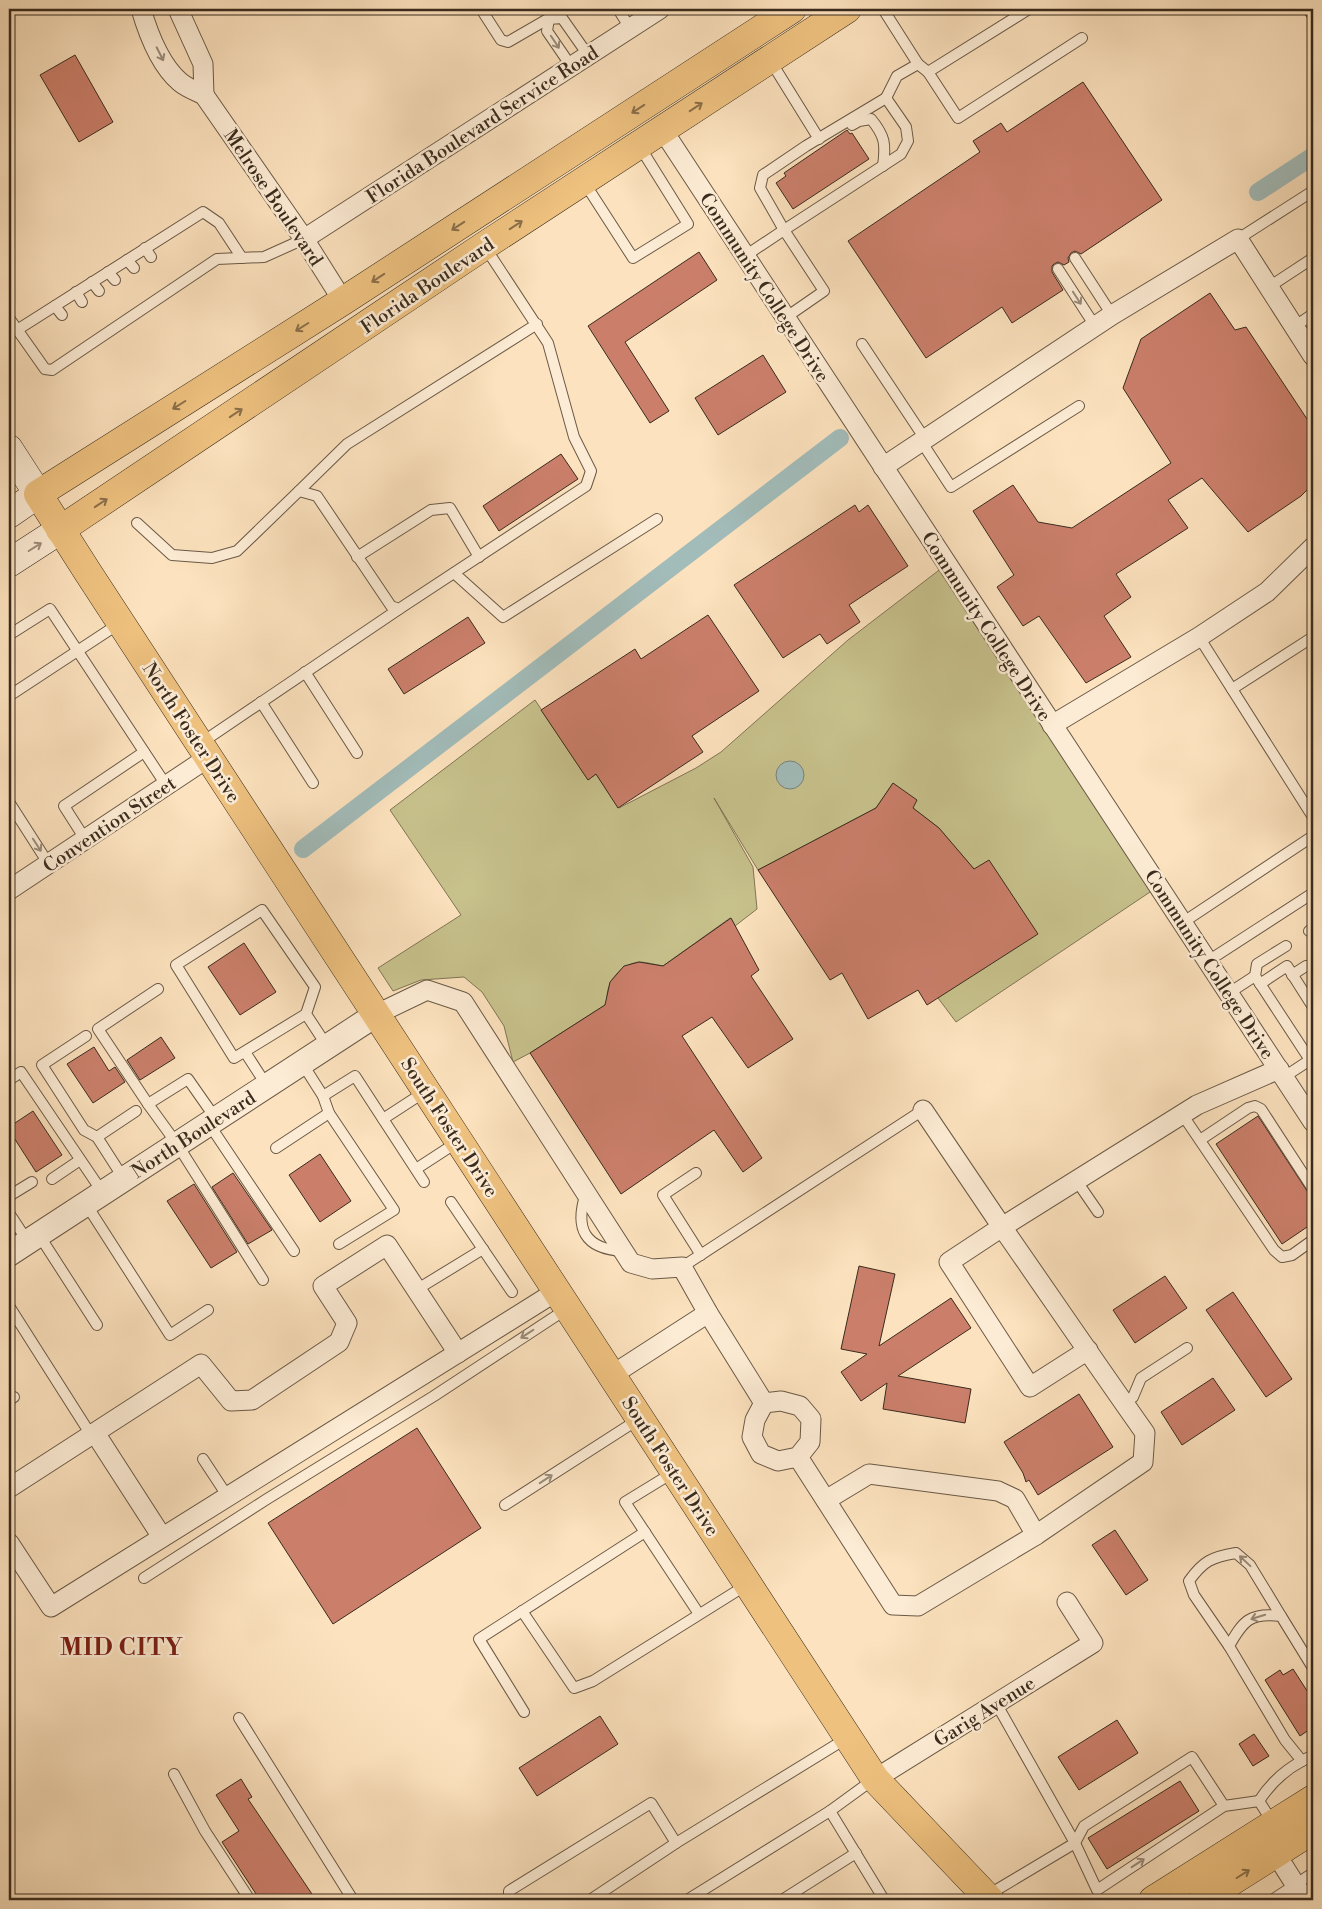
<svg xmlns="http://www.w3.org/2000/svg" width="1322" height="1909" viewBox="0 0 1322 1909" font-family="'Libre Bodoni',serif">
<rect width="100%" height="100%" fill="#fce2be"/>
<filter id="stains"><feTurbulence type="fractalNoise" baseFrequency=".004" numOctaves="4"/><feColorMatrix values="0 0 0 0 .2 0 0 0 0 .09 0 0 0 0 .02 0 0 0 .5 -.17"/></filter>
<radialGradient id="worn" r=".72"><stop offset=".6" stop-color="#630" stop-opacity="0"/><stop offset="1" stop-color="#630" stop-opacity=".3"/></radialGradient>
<path fill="#c7c18c" stroke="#807654" d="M947,564L1159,886L956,1022L938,998L974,869L939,828L913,808L893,783L876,808L758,870L714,798L753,867L757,909L735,926L730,918L663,966C656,965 647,962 640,962C621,963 603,984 608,1003L530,1053L513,1062L504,1026L482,992L464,977L421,980L393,991L378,968L461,915L390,810L535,700L588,780L596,774L619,808L696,768L721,752L848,640Z"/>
<circle fill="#a2bcba" stroke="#78827b" cx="790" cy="775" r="14"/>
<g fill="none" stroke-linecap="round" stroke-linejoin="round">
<g stroke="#a2bcba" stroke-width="18">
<polyline points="1258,192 1313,156"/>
<polyline points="303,849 840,438"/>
</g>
</g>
<g fill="#cb7f6b" stroke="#392b1d">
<polygon points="75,55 113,122 79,142 40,75"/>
<polygon points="1083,82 1162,200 1081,254 1075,251 1071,253 1068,258 1069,262 1064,265 1058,262 1054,264 1052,266 1052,272 1063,290 1012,323 1002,307 926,358 848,241 980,152 973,141 1001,123 1007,132"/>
<polygon points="847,130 850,134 852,133 869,159 793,209 776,183 786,176 784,173"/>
<polygon points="699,252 717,280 625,342 669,411 650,423 588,326"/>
<polygon points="1210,293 1235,330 1246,327 1313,428 1313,484 1301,496 1248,532 1202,478 1168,500 1188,528 1116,574 1131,597 1104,616 1131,657 1086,683 1039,616 1023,626 997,587 1014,575 973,511 1013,485 1038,522 1072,528 1171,463 1123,388 1141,339"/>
<polygon points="763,355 786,392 718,435 695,398"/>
<polygon points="561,454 578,479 499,531 483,506"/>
<polygon points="855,505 859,512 868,505 908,566 849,605 860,622 827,644 820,634 783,658 734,585"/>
<polygon points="708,615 759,691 692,736 703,752 618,808 596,774 588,780 541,710 635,649 641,659"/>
<polygon points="468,617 485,643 404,694 388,669"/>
<polygon points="893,783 917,800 913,808 939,828 974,869 989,860 1038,934 927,1005 918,990 868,1019 842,973 830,980 758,870 876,808"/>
<polygon points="731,918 759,970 751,976 793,1039 748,1068 712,1017 682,1036 762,1158 743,1172 714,1130 621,1194 530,1053 605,1005 610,982 624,966 639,962 663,966"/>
<polygon points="244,943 276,992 240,1015 208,967"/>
<polygon points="161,1037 175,1058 140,1080 127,1060"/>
<polygon points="94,1047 109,1071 115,1067 125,1082 93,1103 67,1064"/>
<polygon points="33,1111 62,1155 36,1172 9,1130 9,1127"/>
<polygon points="1258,1116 1313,1200 1313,1223 1282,1244 1216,1144"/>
<polygon points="320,1154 351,1201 320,1222 289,1175"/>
<polygon points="233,1173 272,1230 248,1244 212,1187"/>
<polygon points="194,1184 237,1252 211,1268 167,1201"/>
<polygon points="859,1266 895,1274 879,1346 951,1298 971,1328 898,1376 971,1389 965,1423 883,1409 887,1383 861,1401 841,1372 867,1354 841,1349"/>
<polygon points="1165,1276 1187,1308 1135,1343 1113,1310"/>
<polygon points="1233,1292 1292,1379 1266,1397 1206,1310"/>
<polygon points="1213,1378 1235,1410 1182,1445 1161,1412"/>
<polygon points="1079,1394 1113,1447 1038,1495 1029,1480 1026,1482 1023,1473 1004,1442"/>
<polygon points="417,1428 481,1528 333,1624 268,1523"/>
<polygon points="1115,1530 1148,1580 1126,1595 1092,1545"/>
<polygon points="1293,1669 1313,1700 1313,1727 1300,1736 1265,1680 1280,1670 1283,1675"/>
<polygon points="600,1716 618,1744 537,1796 519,1768"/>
<polygon points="1117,1720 1138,1753 1079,1790 1058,1757"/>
<polygon points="1254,1734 1269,1756 1253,1766 1239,1744"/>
<polygon points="241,1779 252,1797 248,1799 316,1900 260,1900 222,1842 239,1831 216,1795"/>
<polygon points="1180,1781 1199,1811 1107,1869 1088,1838"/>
</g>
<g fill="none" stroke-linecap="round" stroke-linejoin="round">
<defs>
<g id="service">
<polyline points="481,9 501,40 508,42 565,9"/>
<polyline points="618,9 630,28"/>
<polyline points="883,9 918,64 897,76 886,98"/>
<polyline points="1308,9 1313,16"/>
<polyline points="770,60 819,139"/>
<polyline points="918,64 928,72 1029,9"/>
<polyline points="571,66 547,31 549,19 562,18 588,55"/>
<polyline points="928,72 958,118 1082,38"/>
<polygon points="886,98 906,127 908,141 901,154 784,230 760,188 763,175 806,146"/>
<path d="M852,125L859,121L871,119C885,136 886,144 883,166"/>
<polyline points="584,182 633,258 688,224 640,147"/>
<polyline points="1238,239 1313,191"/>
<polyline points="145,248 151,257"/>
<polyline points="745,256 784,230 824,291 785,318"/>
<polyline points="1075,258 1112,315"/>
<polyline points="127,260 134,268"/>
<polyline points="1058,269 1095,326"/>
<polyline points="108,272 115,280"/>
<polyline points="92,282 99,291"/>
<polyline points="1269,287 1313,258"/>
<polyline points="76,292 82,302"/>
<polyline points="55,306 62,315"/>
<polyline points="9,318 45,369 52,370 217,259 264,257 304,239"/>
<polyline points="1294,327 1313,314"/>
<polyline points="17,330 203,212 219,223 242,258"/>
<polyline points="862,344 925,439"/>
<polyline points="921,441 951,487 1079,406"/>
<polyline points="299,491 347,444 537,324"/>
<polyline points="137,523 172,555 212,558 237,551 299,491 317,496 391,606 399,609 586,486 591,471 574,437 548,343 485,247"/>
<polyline points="357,557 431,510 450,508 479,557"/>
<polyline points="454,573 503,617 657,519"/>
<polyline points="9,635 50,609 166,785"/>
<polyline points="1199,637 1313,817"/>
<polyline points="305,672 357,753"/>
<polyline points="1232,689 1313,637"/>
<polyline points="9,696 120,623"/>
<polyline points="261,702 313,783"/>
<polyline points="201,743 399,609"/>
<polyline points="9,802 48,863"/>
<polyline points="85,839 64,806 144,752"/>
<polyline points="1182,923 1313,836"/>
<polyline points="1309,931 1313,928"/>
<polyline points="1208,961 1313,893"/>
<polyline points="1292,975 1306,966"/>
<polyline points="1255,976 1257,964 1286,946"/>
<polyline points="1260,984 1287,966 1313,1007"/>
<polyline points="1229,993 1255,976 1310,1060 1284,1077"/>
<polyline points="306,1014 234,1058 176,965 262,910 315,987 306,1014 327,1046"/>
<polyline points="86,1036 42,1065 84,1130 97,1137"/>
<polyline points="245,1052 267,1086"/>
<polyline points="302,1063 323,1096 355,1076 424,1182"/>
<polyline points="9,1080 21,1072 103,1193"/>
<polyline points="148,1104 98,1029 158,989"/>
<polyline points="329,1113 394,1210 339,1244"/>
<polyline points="1182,1114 1274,1250 1282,1257 1292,1255 1313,1240"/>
<polyline points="216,1119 188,1079 148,1104 177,1144 263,1280"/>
<polyline points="383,1119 426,1091"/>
<polyline points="209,1124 294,1251"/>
<polyline points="1200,1140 1248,1108 1255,1106 1261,1109 1313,1189"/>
<polyline points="276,1148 329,1113 323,1096"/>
<polyline points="416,1169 459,1141"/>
<polyline points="696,1173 663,1195 701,1255"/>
<polyline points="52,1179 80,1160"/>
<polyline points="124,1179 97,1137 136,1111"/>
<polyline points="1076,1180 1098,1212"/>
<path d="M586,1193C574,1229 585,1249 623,1251"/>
<polyline points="9,1196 32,1182"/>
<polyline points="451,1202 512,1292"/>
<polyline points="86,1204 170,1335 208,1310"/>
<polyline points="9,1213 28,1242"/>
<polyline points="39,1235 97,1325"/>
<polyline points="682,1267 923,1110"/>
<polyline points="416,1290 483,1249"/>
<polyline points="9,1306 91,1435"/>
<polyline points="9,1400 14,1397"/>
<polyline points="1125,1404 1133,1397 1141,1378 1187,1348"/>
<polyline points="203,1459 228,1497"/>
<polyline points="674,1472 625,1502 699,1614"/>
<polyline points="505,1505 639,1419"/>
<polyline points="144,1578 267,1499 434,1396 568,1308"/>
<polyline points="522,1611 574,1688 593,1681 748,1584"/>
<path d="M1229,1646L1194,1595L1189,1581C1203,1561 1212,1557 1236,1553L1250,1565L1281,1616"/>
<path d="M1313,1668L1281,1616C1250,1612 1243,1621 1229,1646L1285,1740L1302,1761L1313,1755"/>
<polyline points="524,1712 479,1639 645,1532"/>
<polyline points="239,1718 353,1900"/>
<polyline points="174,1774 205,1831 250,1900"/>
<path d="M1259,1801C1270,1784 1283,1771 1302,1761"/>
<polyline points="1224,1806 1097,1890 1075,1843 1084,1826 1192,1757 1224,1806 1259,1801 1273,1823"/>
<polyline points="830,1811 883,1898 880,1900"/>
<polyline points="988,1895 1075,1843 996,1703"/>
<polyline points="509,1900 509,1891 651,1803 676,1843"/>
<polyline points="590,1900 676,1843 847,1738"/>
<polyline points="687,1900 830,1811 874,1779"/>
<polyline points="782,1900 856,1853"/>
<polyline points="1272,1900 1313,1873"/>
</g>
<g id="minor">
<path d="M141,9C148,33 160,65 180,82C187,88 196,91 204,95L304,239L343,301"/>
<polyline points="178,9 203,64 204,95"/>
<polyline points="662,129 1313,1122"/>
<polyline points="304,239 660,9"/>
<polyline points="883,467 1112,315 1238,239 1313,356"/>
<polyline points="1052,725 1199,637 1267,592 1313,547"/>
<polyline points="9,890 209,757"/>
<polyline points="377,1014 427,990 463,1002 631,1263 652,1269 682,1267 708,1313 764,1403"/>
<polyline points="923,1110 1002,1227 1197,1105 1279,1069"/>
<polyline points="612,1375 708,1313"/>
<polygon points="781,1401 800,1406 811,1419 810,1442 798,1457 778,1461 761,1454 752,1437 755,1420 764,1403"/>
<polyline points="95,1433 162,1537"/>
<path d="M798,1457L893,1605L918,1606L1036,1535L1143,1462L1145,1433C1097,1365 1050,1296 1002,1227L949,1262L1030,1387L1088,1350"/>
<polyline points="9,1488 201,1364 231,1401 252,1400 339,1342 347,1323 323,1286 387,1245 458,1353"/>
<polyline points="826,1500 869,1474 998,1491 1015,1499 1036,1535"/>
<polyline points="9,1543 51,1607 557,1291"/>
<polyline points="875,1779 1093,1643 1067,1602"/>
<polyline points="1276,1854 1305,1900"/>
</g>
<polyline id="tertiary" points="9,1254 377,1014"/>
<g id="secondary">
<polyline points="9,449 38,494 9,514"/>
<polyline points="9,563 60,530"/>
</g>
<g id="primary">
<polyline points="792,9 343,301 38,494 87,571 875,1779 990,1900"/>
<polyline points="60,530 484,246 847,9"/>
<polyline points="1153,1900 1313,1799"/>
<polyline points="1202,1900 1313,1830"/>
</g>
</defs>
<use href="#service" stroke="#6a5945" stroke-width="12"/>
<use href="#minor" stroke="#6a5945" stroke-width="21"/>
<use href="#tertiary" stroke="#6a5945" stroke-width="26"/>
<use href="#secondary" stroke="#392b1d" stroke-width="29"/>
<use href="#primary" stroke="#392b1d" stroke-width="29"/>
<use href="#service" stroke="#fdecd5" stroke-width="10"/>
<use href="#minor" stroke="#fdecd5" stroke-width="19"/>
<use href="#tertiary" stroke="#fdecd5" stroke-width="24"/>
<use href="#secondary" stroke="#fdecd5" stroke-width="28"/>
<use href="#primary" stroke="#eec17f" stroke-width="28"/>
</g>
<defs><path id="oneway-shaft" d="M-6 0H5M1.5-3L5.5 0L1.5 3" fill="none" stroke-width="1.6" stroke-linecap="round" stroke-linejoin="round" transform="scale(1.25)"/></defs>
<g stroke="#9b8c79">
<use href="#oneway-shaft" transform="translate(555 42) rotate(56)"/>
<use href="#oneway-shaft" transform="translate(160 54) rotate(63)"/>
<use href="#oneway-shaft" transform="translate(1077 298) rotate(57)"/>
<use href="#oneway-shaft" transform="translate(35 547) rotate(-32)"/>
<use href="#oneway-shaft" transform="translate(37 845) rotate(57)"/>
<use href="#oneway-shaft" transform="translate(527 1334) rotate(147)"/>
<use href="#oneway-shaft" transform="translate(546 1479) rotate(-33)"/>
<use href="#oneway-shaft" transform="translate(1245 1561) rotate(-137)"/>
<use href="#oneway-shaft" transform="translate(1258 1617) rotate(163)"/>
<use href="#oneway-shaft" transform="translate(1138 1863) rotate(-33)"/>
</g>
<g stroke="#8a6e49">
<use href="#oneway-shaft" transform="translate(696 107) rotate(-33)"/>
<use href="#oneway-shaft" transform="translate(638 109) rotate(147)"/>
<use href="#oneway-shaft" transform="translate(516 225) rotate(-33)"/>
<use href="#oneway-shaft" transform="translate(458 226) rotate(147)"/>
<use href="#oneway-shaft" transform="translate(378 278) rotate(147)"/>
<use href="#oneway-shaft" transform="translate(302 327) rotate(148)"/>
<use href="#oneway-shaft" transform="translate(179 405) rotate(148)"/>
<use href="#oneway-shaft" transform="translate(236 413) rotate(-34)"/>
<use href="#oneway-shaft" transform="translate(101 503) rotate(-34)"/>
<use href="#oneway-shaft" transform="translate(1243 1874) rotate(-32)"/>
</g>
<g text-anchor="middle" stroke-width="5" stroke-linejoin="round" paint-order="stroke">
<g font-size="19" fill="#392b1d" stroke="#fdecd5">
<text transform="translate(482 124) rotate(-33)" y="7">Florida Boulevard Service Road</text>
<text transform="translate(274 197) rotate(56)" y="7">Melrose Boulevard</text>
<text transform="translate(427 285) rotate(-34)" y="7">Florida Boulevard</text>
<text transform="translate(765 287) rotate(57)" y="7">Community College Drive</text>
<text transform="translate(987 626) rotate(57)" y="7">Community College Drive</text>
<text transform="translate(192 732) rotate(57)" y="7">North Foster Drive</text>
<text transform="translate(109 824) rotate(-34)" y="7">Convention Street</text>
<text transform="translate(1210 964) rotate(57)" y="7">Community College Drive</text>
<text transform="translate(450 1127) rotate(57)" y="7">South Foster Drive</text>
<text transform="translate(193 1134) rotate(-33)" y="7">North Boulevard</text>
<text transform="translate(671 1466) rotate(57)" y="7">South Foster Drive</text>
<text transform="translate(984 1711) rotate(-32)" y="7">Garig Avenue</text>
</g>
<g font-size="24" font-weight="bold" letter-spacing="1" fill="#7a1f14" stroke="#fdecd5">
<text x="122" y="1655">MID CITY</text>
</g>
</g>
<rect width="1322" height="1909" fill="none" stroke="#fce2be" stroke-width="30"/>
<rect x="10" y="10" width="1302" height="1889" fill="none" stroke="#392b1d" stroke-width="2.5"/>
<rect x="15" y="15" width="1292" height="1879" fill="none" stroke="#392b1d"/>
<rect width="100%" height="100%" filter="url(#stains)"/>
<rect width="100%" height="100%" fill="url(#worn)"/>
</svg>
